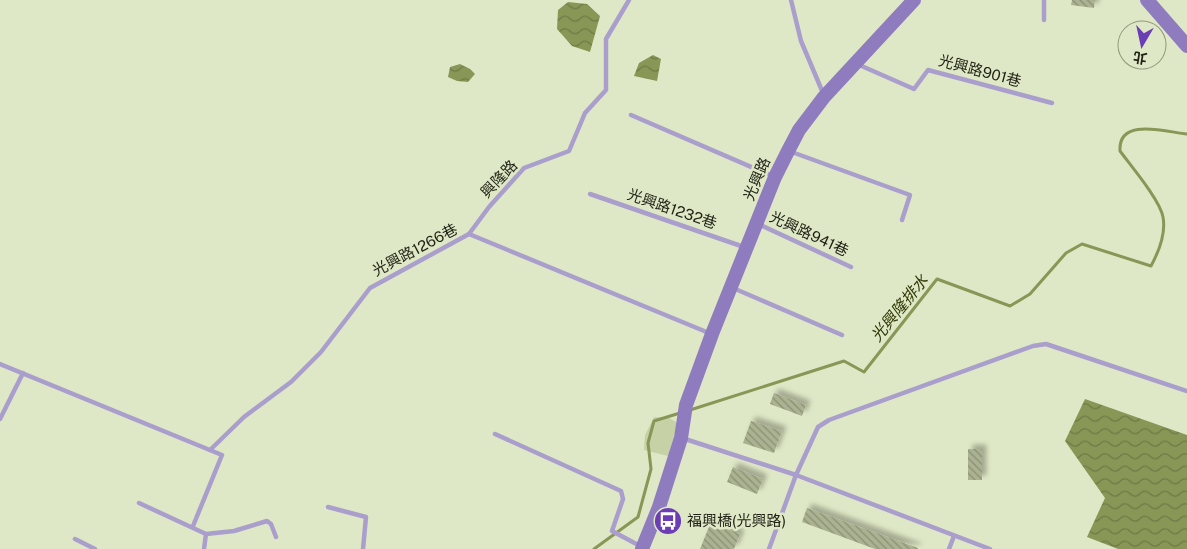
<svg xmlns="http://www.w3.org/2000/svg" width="1187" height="549" viewBox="0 0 1187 549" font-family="'Public Sans','Noto Sans TC',sans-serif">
<defs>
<pattern id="water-waves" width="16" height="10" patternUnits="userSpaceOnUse" patternTransform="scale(1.25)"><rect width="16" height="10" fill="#889656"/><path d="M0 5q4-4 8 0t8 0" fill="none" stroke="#6f7a46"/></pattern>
<pattern id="building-back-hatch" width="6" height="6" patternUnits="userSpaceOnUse" patternTransform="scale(1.25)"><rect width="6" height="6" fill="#aab291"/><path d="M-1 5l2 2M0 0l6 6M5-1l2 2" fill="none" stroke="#8a9075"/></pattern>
<filter id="shadow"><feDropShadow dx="4.5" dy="-4.5" stdDeviation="2.5" flood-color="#0004"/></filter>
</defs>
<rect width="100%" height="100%" fill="#dfe8c6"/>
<polygon fill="#c6d1a5" points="654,417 669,418 678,423 668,456 644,450 645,435"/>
<g fill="url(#water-waves)">
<polygon points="568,2 587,4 600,16 590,52 572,46 557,29 558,10"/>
<polygon points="653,55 661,59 657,81 634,76 639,63"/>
<polygon points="460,64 470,69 475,74 468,82 457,81 448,77 450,67"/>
<polygon points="1085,399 1187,435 1187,549 1118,549 1087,537 1105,498 1065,441"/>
</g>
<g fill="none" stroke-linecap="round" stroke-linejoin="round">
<g stroke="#889656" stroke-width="3">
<path d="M690,410L844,361L864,372L937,279L1010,306L1030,294L1066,253L1082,244L1151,266C1158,253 1166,233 1163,217C1160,200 1131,166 1120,151C1118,117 1166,132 1187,134"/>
<polyline points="594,549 638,517 651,469 648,443 654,421 680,413"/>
</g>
</g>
<g fill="url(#building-back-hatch)" filter="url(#shadow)">
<polygon points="1072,0 1095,0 1094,8 1071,5"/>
<polygon points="774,393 806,405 802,416 770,404"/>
<polygon points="751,421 782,431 774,453 743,443"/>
<rect x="968" y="449" width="14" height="31"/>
<polygon points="733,467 763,479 757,494 727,482"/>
<polygon points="807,508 918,548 918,549 875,549 802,522"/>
<polygon points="711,522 740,534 734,549 700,549"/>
</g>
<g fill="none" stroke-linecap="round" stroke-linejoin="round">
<g stroke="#aa9ecd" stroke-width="4.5">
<polyline points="791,0 801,41 823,93"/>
<polyline points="1044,0 1044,20"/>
<polyline points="857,64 914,89 928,70 1052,103"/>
<polyline points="631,115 772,176"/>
<polyline points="789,151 910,195 902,220"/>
<polyline points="590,194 744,247"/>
<polyline points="758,224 851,267"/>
<polyline points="469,234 489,207 524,168 569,151 585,113 606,90 606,39 629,0"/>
<polyline points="733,288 842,335"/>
<polyline points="0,364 222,455 193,526"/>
<polyline points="0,419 23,373"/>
<polyline points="495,434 621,491 623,499 612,531 642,547"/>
<polyline points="682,438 796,475 990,549"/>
<polyline points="210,450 244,417 291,382 321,352 370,288 469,234 709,333"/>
<polyline points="139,503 206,534 234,531 267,521 271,524 276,537"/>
<polyline points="328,507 366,517 363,549"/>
<polyline points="75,539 95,549"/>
<polyline points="204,549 206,534"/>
<polyline points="769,549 796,475 818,427 829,420 1033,346 1046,344 1187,391"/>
<polyline points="949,549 954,536"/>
</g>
<g stroke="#8f7cbf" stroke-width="14">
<polyline points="1147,0 1187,46"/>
<polyline points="642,549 659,507 681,438 686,405 712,334 775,177 788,151 799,130 824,97 914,0"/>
</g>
</g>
<defs>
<symbol id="bus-disc" viewBox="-11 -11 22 22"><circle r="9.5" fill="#6b3eb6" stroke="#dfe8c6"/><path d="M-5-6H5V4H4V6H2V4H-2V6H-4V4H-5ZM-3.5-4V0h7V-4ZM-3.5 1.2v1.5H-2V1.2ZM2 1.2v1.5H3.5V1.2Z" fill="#fff"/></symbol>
</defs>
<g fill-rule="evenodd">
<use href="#bus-disc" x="652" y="505" width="32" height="32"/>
</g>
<g text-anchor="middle" stroke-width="5" stroke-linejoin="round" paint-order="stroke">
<g font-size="15" fill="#1f2215" stroke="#dfe8c6">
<text transform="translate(980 71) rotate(15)" y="5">光興路901巷</text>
<text transform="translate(499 179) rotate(-46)" y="5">興隆路</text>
<text transform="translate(757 179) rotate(-67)" y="5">光興路</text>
<text transform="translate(672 209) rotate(19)" y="5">光興路1232巷</text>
<text transform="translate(809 234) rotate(25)" y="5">光興路941巷</text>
<text transform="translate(415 250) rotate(-28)" y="5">光興路1266巷</text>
</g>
<g font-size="15" fill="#1f2215" stroke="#dfe8c6" text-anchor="start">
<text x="687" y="526">福興橋(光興路)</text>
</g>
<g font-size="16" font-style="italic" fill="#2e3603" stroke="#dfe8c6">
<text transform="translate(899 308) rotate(-51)" y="6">光興隆排水</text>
</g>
</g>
<g transform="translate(1142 45) rotate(189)"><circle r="24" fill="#dfe8c6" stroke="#92997f"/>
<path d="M0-4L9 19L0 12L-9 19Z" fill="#6b3eb6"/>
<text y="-8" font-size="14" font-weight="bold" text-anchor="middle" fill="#1f2215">北</text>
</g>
</svg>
